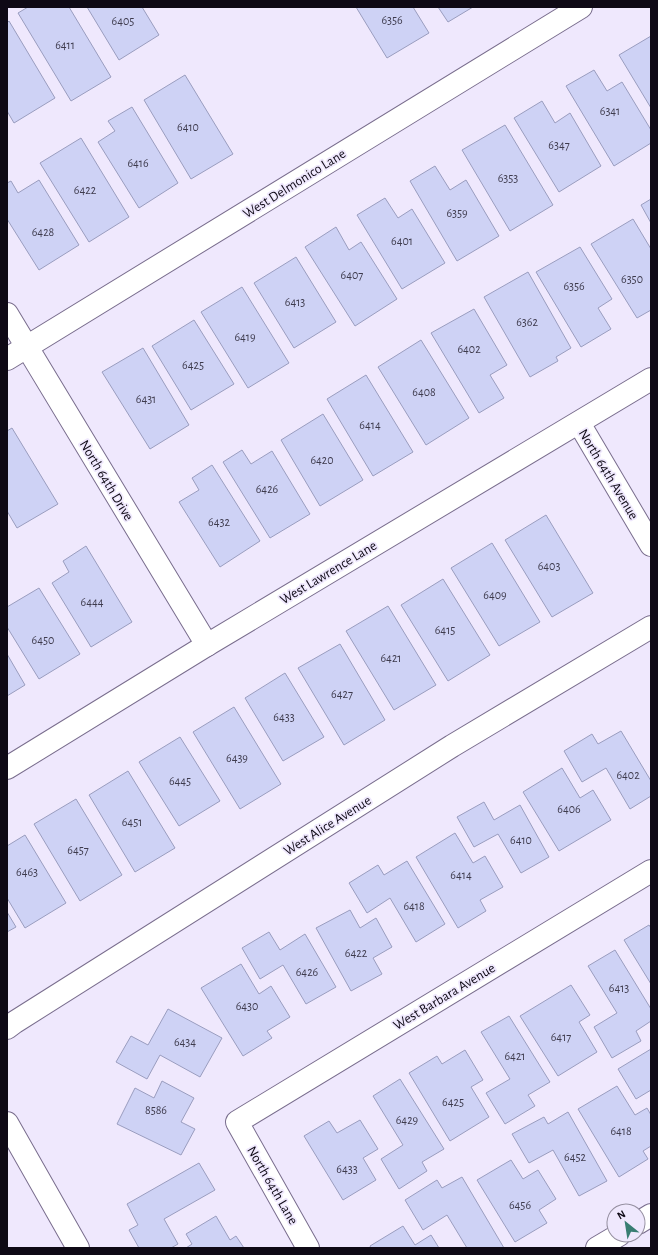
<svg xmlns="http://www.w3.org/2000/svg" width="658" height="1255" viewBox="0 0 658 1255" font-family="'Alegreya Sans',sans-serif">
<rect width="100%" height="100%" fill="#efe8fd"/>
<g fill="#ced2f5" stroke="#9a9dbf">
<polygon points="28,7 69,7 111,77 71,101 18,13"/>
<polygon points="87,7 142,7 159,35 119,60"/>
<polygon points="356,7 413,7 429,33 387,58"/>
<polygon points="438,7 473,7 448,22"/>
<polygon points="9,21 55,98 14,123 7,111 7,23"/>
<polygon points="651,36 651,108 619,55"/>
<polygon points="594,70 607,91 622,82 651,130 651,143 614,166 566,86"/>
<polygon points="185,75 233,154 191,179 144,100"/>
<polygon points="542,101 555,123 570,113 601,166 559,192 514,118"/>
<polygon points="132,107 178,183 139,208 98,142 115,131 108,121"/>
<polygon points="505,125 553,205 510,231 462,150"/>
<polygon points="81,138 129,217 89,242 40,163"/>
<polygon points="435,166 450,190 466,180 499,236 457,261 410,181"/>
<polygon points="39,180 79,245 39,270 7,219 7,183 11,181 18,193"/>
<polygon points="385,198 398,218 412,209 445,263 402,289 357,215"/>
<polygon points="651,199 651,223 641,205"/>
<polygon points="633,219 651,249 651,310 637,318 591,244"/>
<polygon points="336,227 349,250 361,242 397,299 355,326 305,247"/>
<polygon points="580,247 612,299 598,308 611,329 581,347 536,272"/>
<polygon points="296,257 336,322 294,348 254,283"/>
<polygon points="528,272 571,348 556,357 558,361 530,377 484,297"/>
<polygon points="242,287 289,363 248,388 201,312"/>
<polygon points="474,309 507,365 490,375 504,398 479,413 431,333"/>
<polygon points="194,320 234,384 191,410 152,346"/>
<polygon points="421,340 469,418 426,445 378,367"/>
<polygon points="143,348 189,425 150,449 102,372"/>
<polygon points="366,375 413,452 373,476 327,399"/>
<polygon points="323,414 363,480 320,506 281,440"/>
<polygon points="12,428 58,504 17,528 7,511 7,431"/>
<polygon points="242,450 251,464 272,451 310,514 270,538 223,462"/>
<polygon points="212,465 260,541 220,567 179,502 199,490 192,478"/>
<polygon points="546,515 593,593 552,617 505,540"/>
<polygon points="492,543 540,622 499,646 451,568"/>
<polygon points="86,546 132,622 91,647 52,583 69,572 63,561"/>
<polygon points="443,579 490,655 448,681 401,605"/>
<polygon points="39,588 80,654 39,679 7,627 7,607"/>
<polygon points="388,606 436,685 394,710 346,631"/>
<polygon points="340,644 385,720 344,745 298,668"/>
<polygon points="7,654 25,685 7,696"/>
<polygon points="285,673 324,737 283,761 245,698"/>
<polygon points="234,707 281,784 240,809 193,732"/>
<polygon points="621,731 651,781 651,796 630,809 606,768 582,782 564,751 592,734 598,744"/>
<polygon points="180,737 220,801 179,826 139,762"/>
<polygon points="562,768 580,798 593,790 611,820 559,851 523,792"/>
<polygon points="128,771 175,848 135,872 89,795"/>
<polygon points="76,799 122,875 80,901 34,824"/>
<polygon points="484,802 494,820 520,805 549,857 521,873 498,834 474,847 457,817"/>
<polygon points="455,833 473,863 485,856 503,887 480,900 486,911 458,928 416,857"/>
<polygon points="25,835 66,903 25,928 7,898 7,846"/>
<polygon points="407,861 445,924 416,942 390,898 367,913 349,883 378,865 384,875"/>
<polygon points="350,910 360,928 376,918 392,947 373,958 382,974 351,991 316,928"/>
<polygon points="7,912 16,927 7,932"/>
<polygon points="649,925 651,928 651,984 624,940"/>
<polygon points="269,932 280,950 305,934 336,987 306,1004 283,965 260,979 242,948"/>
<polygon points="615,950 651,1009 651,1021 636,1031 641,1041 612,1058 594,1027 617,1013 588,966"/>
<polygon points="241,964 259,994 271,986 290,1017 267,1031 272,1038 243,1056 201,988"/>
<polygon points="571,985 590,1015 579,1022 597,1052 558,1076 520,1016"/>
<polygon points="168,1009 222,1038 200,1077 160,1055 147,1079 116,1062 131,1036 148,1045"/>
<polygon points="509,1016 550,1082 528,1095 535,1106 505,1124 486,1093 510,1079 481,1032"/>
<polygon points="651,1049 651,1090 636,1099 618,1069"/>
<polygon points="465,1050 483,1080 471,1087 489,1117 450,1141 409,1073 437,1056 442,1064"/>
<polygon points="400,1079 444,1149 422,1162 427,1171 399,1189 381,1159 403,1145 373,1096"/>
<polygon points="162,1081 194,1098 181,1122 195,1129 181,1155 117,1124 135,1088 154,1098"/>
<polygon points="617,1086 635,1115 647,1108 651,1115 651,1146 643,1151 648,1159 619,1177 578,1109"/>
<polygon points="568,1112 607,1181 579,1196 553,1150 529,1163 512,1134 544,1117 548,1124"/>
<polygon points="360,1120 378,1149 363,1158 376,1180 343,1200 304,1136 329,1121 337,1133"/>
<polygon points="511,1160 523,1179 538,1170 556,1199 539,1210 547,1223 515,1242 477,1180"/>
<polygon points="199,1163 215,1190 164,1219 178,1244 171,1248 139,1248 129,1230 138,1225 127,1204"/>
<polygon points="462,1177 504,1248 467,1248 447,1215 423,1230 405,1200 437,1180 442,1188"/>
<polygon points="216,1216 230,1240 236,1236 244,1248 186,1248 192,1244 186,1234"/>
<polygon points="403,1226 415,1245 431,1235 439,1248 371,1248 370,1246"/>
</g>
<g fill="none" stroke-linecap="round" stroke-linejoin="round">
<defs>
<g id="minor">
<polyline points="7,314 207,645"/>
<polyline points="7,359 581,7"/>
<polyline points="579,423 651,545"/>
<polyline points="7,768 207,645 651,379"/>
<polyline points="7,1028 15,1022 452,746 651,627"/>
<polyline points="7,1123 78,1248"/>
<polyline points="638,1223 651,1215"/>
<polyline points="308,1248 237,1122 651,871"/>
<polyline points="597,1248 619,1235"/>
</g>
</defs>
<use href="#minor" stroke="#796d8d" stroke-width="24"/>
<use href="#minor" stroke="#fff" stroke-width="22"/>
</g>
<g text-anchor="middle" stroke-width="3.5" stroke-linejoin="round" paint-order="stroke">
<g font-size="12" fill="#3e3b4d">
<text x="392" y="24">6356</text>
<text x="123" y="25">6405</text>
<text x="65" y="49">6411</text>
<text x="610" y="115">6341</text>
<text x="188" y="131">6410</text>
<text x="559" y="149">6347</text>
<text x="138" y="167">6416</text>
<text x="508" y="182">6353</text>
<text x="85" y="194">6422</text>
<text x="457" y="217">6359</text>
<text x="43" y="236">6428</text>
<text x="402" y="245">6401</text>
<text x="352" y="279">6407</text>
<text x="632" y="283">6350</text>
<text x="574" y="290">6356</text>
<text x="295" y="306">6413</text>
<text x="527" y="326">6362</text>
<text x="245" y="341">6419</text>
<text x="469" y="353">6402</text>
<text x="193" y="369">6425</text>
<text x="424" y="396">6408</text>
<text x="146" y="403">6431</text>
<text x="370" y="429">6414</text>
<text x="322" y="464">6420</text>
<text x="267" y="493">6426</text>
<text x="219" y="526">6432</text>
<text x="549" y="570">6403</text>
<text x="495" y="599">6409</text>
<text x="92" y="606">6444</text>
<text x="445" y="634">6415</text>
<text x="43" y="644">6450</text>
<text x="391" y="662">6421</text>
<text x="342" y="698">6427</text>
<text x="284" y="721">6433</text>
<text x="237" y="762">6439</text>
<text x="628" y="779">6402</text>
<text x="180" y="785">6445</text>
<text x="569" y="813">6406</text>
<text x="132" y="826">6451</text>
<text x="521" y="844">6410</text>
<text x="78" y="854">6457</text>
<text x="27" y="876">6463</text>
<text x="461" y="879">6414</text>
<text x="414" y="910">6418</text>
<text x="356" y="957">6422</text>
<text x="307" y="976">6426</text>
<text x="619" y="992">6413</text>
<text x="247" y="1010">6430</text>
<text x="561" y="1041">6417</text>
<text x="185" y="1046">6434</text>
<text x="515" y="1060">6421</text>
<text x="453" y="1106">6425</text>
<text x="156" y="1114">8586</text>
<text x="407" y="1124">6429</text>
<text x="621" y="1135">6418</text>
<text x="575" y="1161">6452</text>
<text x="347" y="1173">6433</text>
<text x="520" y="1209">6456</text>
</g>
<g font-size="14" fill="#0e0915" stroke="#efe8fd">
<text transform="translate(294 183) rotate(-32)" y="5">West Delmonico Lane</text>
<text transform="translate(609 474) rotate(59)" y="5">North 64th Avenue</text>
<text transform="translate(107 480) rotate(59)" y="5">North 64th Drive</text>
<text transform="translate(328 572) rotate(-31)" y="5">West Lawrence Lane</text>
<text transform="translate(327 825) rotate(-32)" y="5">West Alice Avenue</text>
<text transform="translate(444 996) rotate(-31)" y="5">West Barbara Avenue</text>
<text transform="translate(273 1185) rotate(60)" y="5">North 64th Lane</text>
</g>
</g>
<rect width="658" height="1255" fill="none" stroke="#0e0915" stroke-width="16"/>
<g transform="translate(626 1223) rotate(330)"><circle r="19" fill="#efe8fd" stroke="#958fa0"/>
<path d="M0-3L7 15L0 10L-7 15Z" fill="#387d72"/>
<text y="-6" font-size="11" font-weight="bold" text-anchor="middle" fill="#0e0915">N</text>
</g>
</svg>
